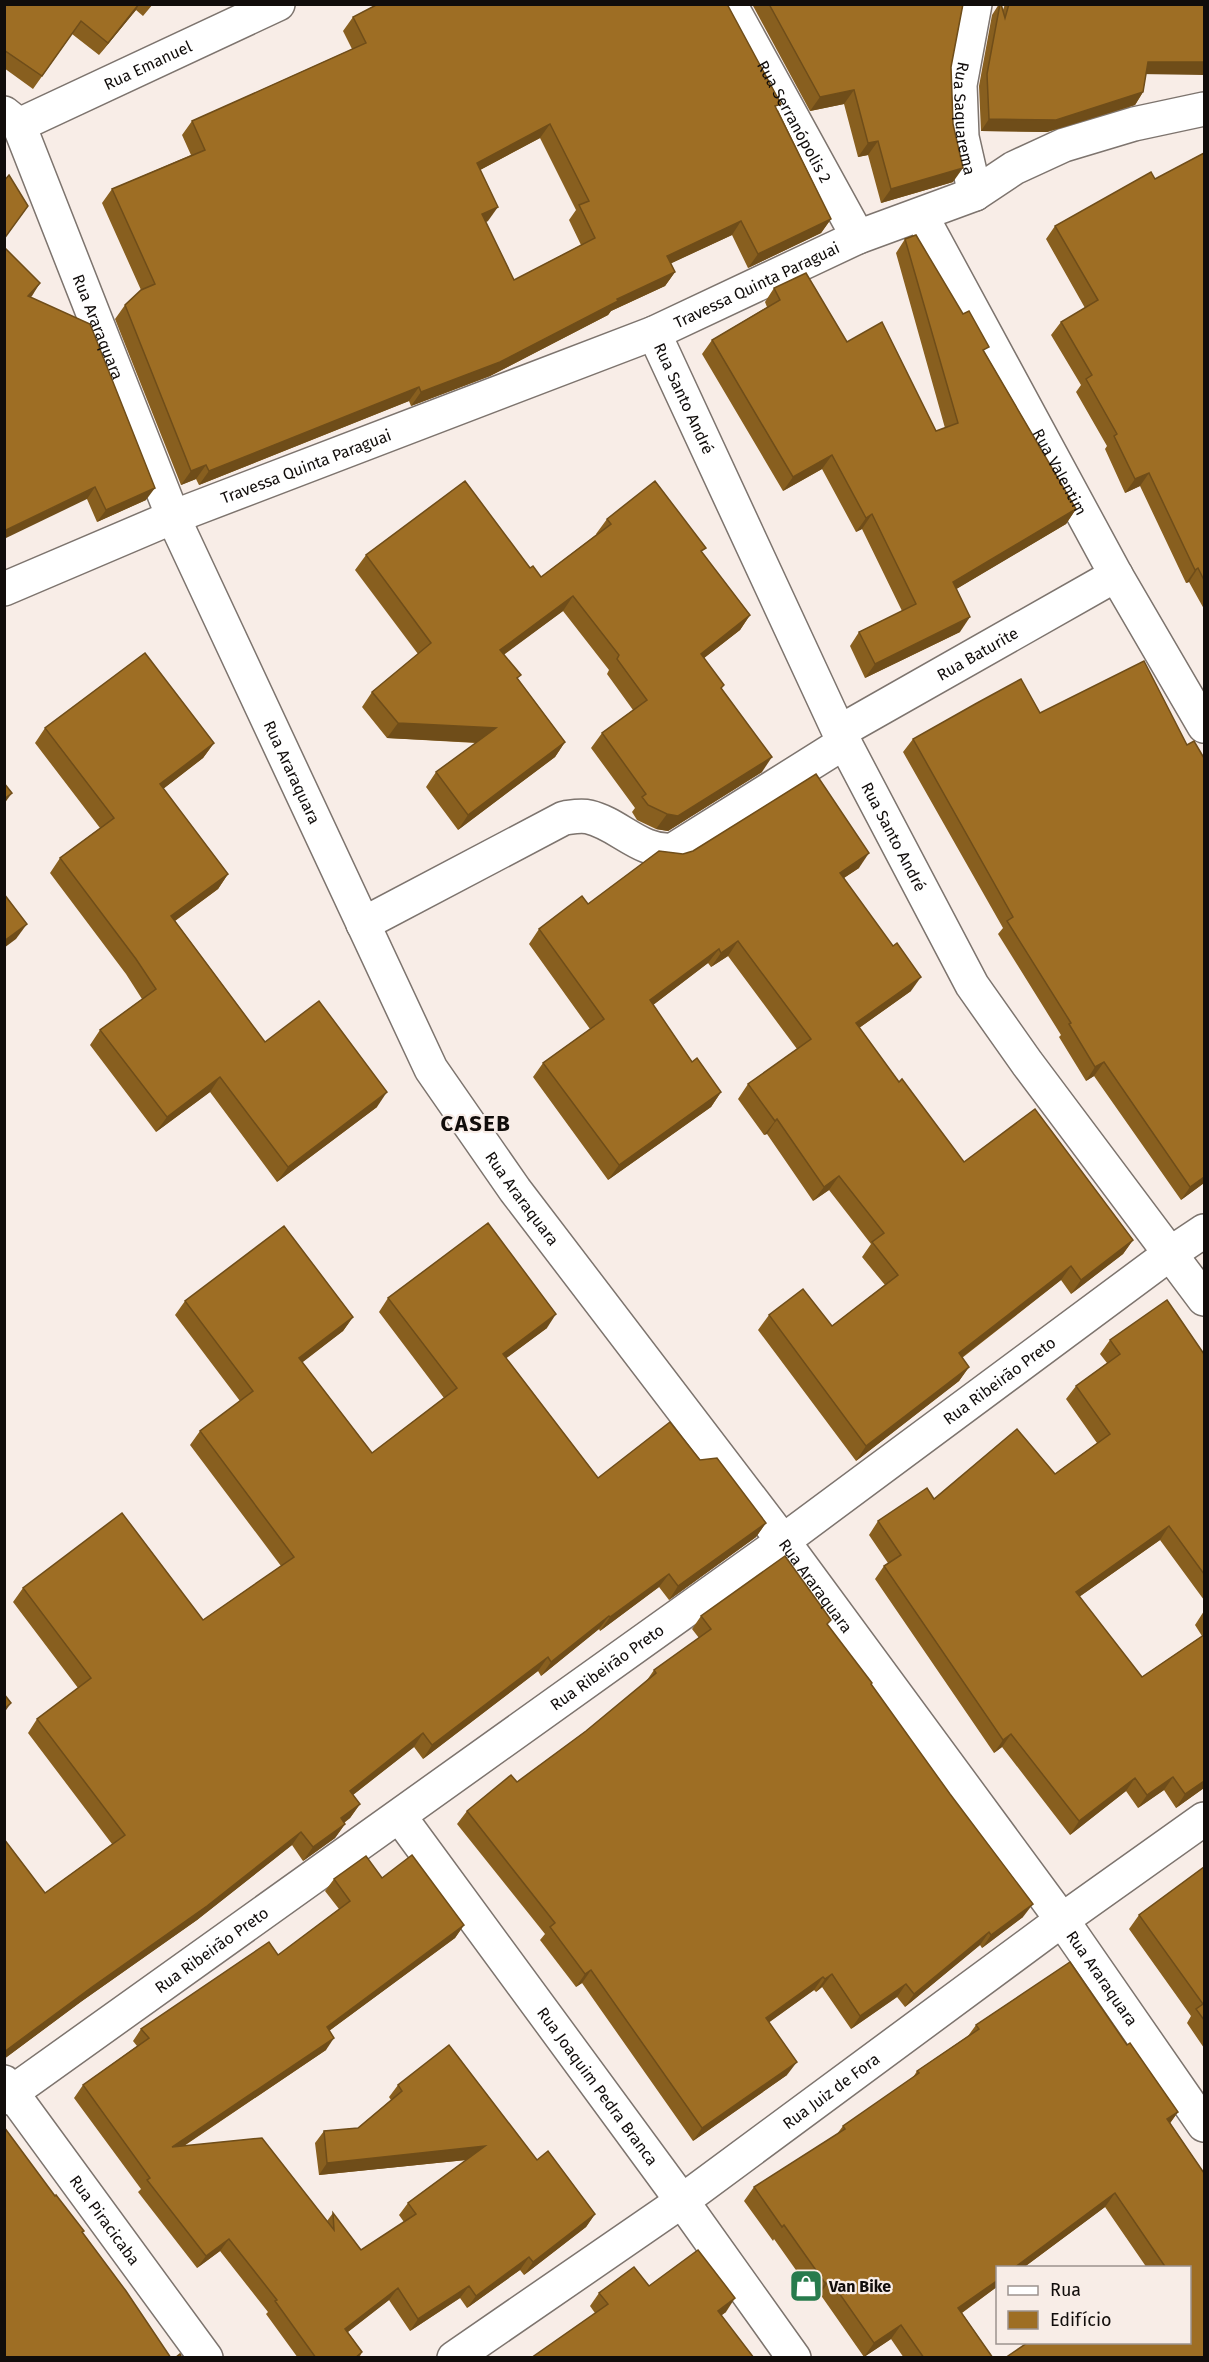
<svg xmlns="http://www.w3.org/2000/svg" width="1209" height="2362" viewBox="0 0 1209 2362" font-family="'Fira Sans',sans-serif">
<rect width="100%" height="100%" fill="#f8ede7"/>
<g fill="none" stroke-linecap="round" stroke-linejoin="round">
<defs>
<g id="street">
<path id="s1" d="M730,4L858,237"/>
<path id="s2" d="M975,4L960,85L962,137L975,194"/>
<path id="s3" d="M4,113L19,125L173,517L431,1069L515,1190L783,1541L1062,1920L1204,2125"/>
<path id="s4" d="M19,125L278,4"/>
<path id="s5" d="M921,215L1116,575L1204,726"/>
<path id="s6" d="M654,333L839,732L972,985L1027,1063L1204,1299"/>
<path id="s7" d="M4,589L173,517L654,333L858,237L975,194L1014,168L1064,145L1134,124L1204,109"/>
<path id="s8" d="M839,732L1116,575"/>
<path d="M363,924L564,818C572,817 581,815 589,817C619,824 640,853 673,850L845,742"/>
<path id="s9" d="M400,1817L682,2201L794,2358"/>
<path id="s10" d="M4,2082L206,2358"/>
<path id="s11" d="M4,2098L783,1541L1171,1253L1204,1231"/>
<path id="s12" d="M454,2358L682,2201L1062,1920L1204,1819"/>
</g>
</defs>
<use href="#street" stroke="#7d746e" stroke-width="36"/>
<use href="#street" stroke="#fff" stroke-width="33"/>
</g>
<g fill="#885f1f" fill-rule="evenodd">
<polygon points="4,4 153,4 143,16 136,10 99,55 72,34 33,89 4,68"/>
<polygon points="752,4 963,4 951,67 953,182 881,203 868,155 858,157 844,104 810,111"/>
<polygon points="999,4 1001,4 1003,10 1005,4 1204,4 1146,74 1143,92 1135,105 1047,132 981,131 979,86 992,15"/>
<path d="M353,17L778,110L831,219L821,233L748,268L732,235L671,263L675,272L665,286L611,311L608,315L490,376L411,406L409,401L199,485L196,479L181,485L115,319L125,305L141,290L102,203L112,189L191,155L182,135L192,121L352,49L343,31ZM540,138L576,210L569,220L581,245L514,280L485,222L488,221L480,170Z"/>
<polygon points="1204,153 1204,609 1189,582 1186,583 1140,486 1125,493 1105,449 1107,446 1076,392 1081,385 1051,335 1061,322 1085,308 1046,239 1055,226 1155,179"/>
<polygon points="905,239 985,353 1076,509 1066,524 956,589 960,632 865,678 850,646 859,632 902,611 862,529 856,532 822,469 783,491 702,354 712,340 767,307 765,302 774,288 847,342 936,431 945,428 896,253"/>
<polygon points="4,247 40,283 30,297 146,500 97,522 87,499"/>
<polygon points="607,519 702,553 750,615 740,630 704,658 722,689 762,772 668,831 656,829 637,820 632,812 635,808 591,748 602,733 633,710 607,674 609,670 563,611 504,654 518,679 565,742 555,757 458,830 426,787 436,772 476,743 387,738 362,707 372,692 418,654 355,570 366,555 530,568 541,577 597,534 596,534"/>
<polygon points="45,728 214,743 203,758 163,789 228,874 218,889 175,921 265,1042 377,1107 277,1182 210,1092 156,1132 90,1045 100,1030 142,999 126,974 50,873 60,858 100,828 35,743"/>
<polygon points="913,739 1204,1183 1181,1200 1094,1076 1086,1081 1059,1037 1061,1035 998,934 1003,928 903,752"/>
<polygon points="683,854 859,868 844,878 911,991 859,1028 899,1082 964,1162 1133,1240 1123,1254 1071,1294 1061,1280 962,1358 969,1367 959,1381 856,1461 758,1330 769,1315 832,1326 885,1285 862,1257 871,1244 829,1190 813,1201 767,1134 764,1135 738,1099 748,1084 797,1049 728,956 711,967 708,963 653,1005 692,1062 721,1092 711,1107 608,1180 533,1077 543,1063 590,1029 529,944 539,929"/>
<polygon points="388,1298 547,1328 506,1358 598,1478 700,1460 766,1523 756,1537 669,1600 659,1587 600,1631 599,1629 541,1676 538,1671 423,1759 414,1747 353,1795 360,1804 350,1818 344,1823 345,1824 335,1838 303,1861 292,1845 197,1920 82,2001 4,2059 4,1839 45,1893 112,1844 28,1733 37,1719 78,1688 13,1602 23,1588 203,1620 281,1566 190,1445 200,1431 240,1401 175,1315 185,1301 353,1317 343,1331 302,1362 372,1453 444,1398 379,1312"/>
<polygon points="1110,1340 1204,1354 1204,1600 1160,1540 1079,1597 1142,1677 1202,1636 1195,1625 1204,1611 1204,1788 1176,1808 1164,1790 1138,1808 1126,1791 1070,1835 1002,1747 994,1753 875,1579 884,1566 888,1563 869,1535 878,1521 934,1499 1055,1474 1097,1443 1066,1399 1076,1386 1107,1363 1100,1354"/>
<polygon points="701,1616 828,1625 871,1685 1023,1917 982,1948 980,1945 905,2007 897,1997 851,2029 822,1987 816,1992 814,1990 769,2022 787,2075 693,2141 582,1983 576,1987 540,1940 545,1934 457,1824 467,1811 517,1782 586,1731 645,1683 654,1670 699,1638 692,1629"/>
<polygon points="1204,1867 1204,2048 1187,2023 1191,2016 1129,1929 1139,1915"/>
<polygon points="382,1878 464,1925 455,1938 329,2031 326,2050 184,2146 327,2221 333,2213 361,2250 404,2222 399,2215 408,2203 466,2160 319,2175 315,2143 324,2131 358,2128 391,2100 389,2097 398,2085 537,2160 595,2214 586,2227 524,2275 520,2270 467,2308 460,2298 410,2331 389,2300 348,2332 362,2352 359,2358 298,2358 266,2314 268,2312 220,2251 197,2268 138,2192 141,2189 74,2098 83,2085 137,2046 133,2041 141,2029 278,1955 339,1909 325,1891 334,1879"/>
<polygon points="1070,1962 1127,2045 1130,2043 1178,2112 1170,2123 1204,2173 1204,2358 1005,2358 1027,2343 1190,2343 1190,2268 1147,2268 1105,2207 1023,2268 998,2268 998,2286 962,2313 993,2358 904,2358 891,2339 864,2357 820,2294 815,2297 774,2239 773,2241 744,2201 754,2187 837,2134 843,2126 912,2079 917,2071 968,2036 976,2025"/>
<polygon points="649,2286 726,2312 721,2315 595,2313 590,2306 599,2293"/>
</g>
<g fill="#6f4d19">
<polygon points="139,4 136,10 99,55 108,43"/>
<polygon points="1148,62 1204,62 1204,75 1139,74"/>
<polygon points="854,90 844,104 810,111 820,97"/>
<polygon points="1143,92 1135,105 1047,132 981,131 989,119"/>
<polygon points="550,124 540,138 467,177 477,163"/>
<polygon points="878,141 868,155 858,157 868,143"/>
<polygon points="963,168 953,182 881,203 891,189"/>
<polygon points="498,207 488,221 472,228 482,214"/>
<polygon points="831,219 821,233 748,268 758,254"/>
<polygon points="741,221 732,235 657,270 667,256"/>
<polygon points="675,272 665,286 611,311 608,315 490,376 411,406 421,392"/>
<polygon points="40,283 32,296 19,308 28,296"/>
<polygon points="419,387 409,401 199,485 209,471"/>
<polygon points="832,455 822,469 783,491 793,477"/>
<polygon points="206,465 196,479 181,485 191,471"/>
<polygon points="1149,473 1140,486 1125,493 1135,479"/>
<polygon points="95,487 87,499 4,539 4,531"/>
<polygon points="155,488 146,500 97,522 106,510"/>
<polygon points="1076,509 1066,524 943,597 953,582"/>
<polygon points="872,514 862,529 856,532 866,518"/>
<polygon points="1198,568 1189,582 1186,583 1195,570"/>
<polygon points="573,596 563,611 490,665 500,650"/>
<polygon points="750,615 740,630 690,669 701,654"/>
<polygon points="970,617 960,632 865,678 875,664"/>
<polygon points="398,723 496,728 486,743 387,738"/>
<polygon points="565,742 555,757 458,830 468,815"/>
<polygon points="214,743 203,758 150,799 160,784"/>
<polygon points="772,757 762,772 668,831 656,829 667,814"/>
<polygon points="12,793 4,804 4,799"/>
<polygon points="869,853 859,868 830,887 840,873"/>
<polygon points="228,874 218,889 161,931 171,916"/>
<polygon points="27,924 16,939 4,948 4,941"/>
<polygon points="738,941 728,956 711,967 721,953"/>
<polygon points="719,949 708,963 640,1015 650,1000"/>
<polygon points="921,977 911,991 845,1038 856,1023"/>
<polygon points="1104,1062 1094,1076 1086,1081 1095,1067"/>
<polygon points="220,1077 210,1092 156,1132 167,1117"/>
<polygon points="387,1092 377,1107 277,1182 288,1167"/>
<polygon points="721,1092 711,1107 608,1180 619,1165"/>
<polygon points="777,1119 767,1134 764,1135 775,1121"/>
<polygon points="839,1176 829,1190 813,1201 824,1187"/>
<polygon points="1204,1177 1204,1183 1181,1200 1190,1187"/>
<polygon points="1133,1240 1123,1254 1071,1294 1081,1280"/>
<polygon points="1071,1266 1061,1280 948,1368 959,1353"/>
<polygon points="556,1314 547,1328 493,1368 503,1354"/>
<polygon points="353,1317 343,1331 290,1372 299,1358"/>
<polygon points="969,1367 959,1381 856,1461 866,1446"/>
<polygon points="766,1523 756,1537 669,1600 678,1586"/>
<polygon points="1169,1526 1160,1540 1066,1606 1076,1592"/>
<polygon points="669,1574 659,1587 600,1631 610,1617"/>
<polygon points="609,1616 599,1629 541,1676 551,1662"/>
<polygon points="548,1657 538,1671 423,1759 432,1745"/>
<polygon points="11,1703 4,1713 4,1709"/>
<polygon points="423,1733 414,1747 340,1805 350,1791"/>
<polygon points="1011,1734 1002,1747 994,1753 1003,1740"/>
<polygon points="1173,1777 1164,1790 1138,1808 1147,1795"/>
<polygon points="1135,1778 1126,1791 1070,1835 1079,1821"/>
<polygon points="1204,1781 1204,1788 1176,1808 1185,1794"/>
<polygon points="360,1804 350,1818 331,1832 341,1818"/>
<polygon points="345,1824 335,1838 303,1861 313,1847"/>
<polygon points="301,1832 292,1845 197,1920 82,2001 4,2059 4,2052"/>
<polygon points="1033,1904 1023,1917 982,1948 991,1935"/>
<polygon points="464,1925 455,1938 318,2039 327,2027"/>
<polygon points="989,1932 980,1945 905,2007 914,1994"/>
<polygon points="591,1970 582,1983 576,1987 585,1974"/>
<polygon points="832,1974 822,1987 816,1992 825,1979"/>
<polygon points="823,1977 814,1990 757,2031 766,2018"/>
<polygon points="906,1984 897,1997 851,2029 860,2016"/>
<polygon points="334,2038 326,2050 164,2159 172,2147"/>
<polygon points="797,2062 787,2075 693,2141 702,2128"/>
<polygon points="1178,2112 1168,2126 1167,2119"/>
<polygon points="485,2146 476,2159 319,2175 327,2163"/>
<polygon points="1115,2193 1105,2207 1023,2268 1014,2268"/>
<polygon points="595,2214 586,2227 524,2275 533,2262"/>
<polygon points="229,2239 220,2251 197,2268 206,2256"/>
<polygon points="529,2257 520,2270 467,2308 476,2296"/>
<polygon points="830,2280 820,2294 815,2297 825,2283"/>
<polygon points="998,2280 998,2286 949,2322 958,2308"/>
<polygon points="469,2286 460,2298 410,2331 418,2319"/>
<polygon points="398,2288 389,2300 336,2341 345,2329"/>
<polygon points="735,2298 726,2312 709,2325 718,2311"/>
<polygon points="901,2325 891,2339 864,2357 874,2343"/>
</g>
<g fill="#9e6e24" stroke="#6f4d19" stroke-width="1.5" fill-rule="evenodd">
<polygon points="4,4 139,4 108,43 81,21 42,76 4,50"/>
<path d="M378,4H727L781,104L775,106L831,219L758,254L741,221L667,256L675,272L617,299L618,301L500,362L421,392L419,387L209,471L206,465L191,471L125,305L141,290L155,284L112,189L205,150L192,121L366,43L353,17ZM550,124L589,201L579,205L595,238L514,280L482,214L498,207L477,163Z"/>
<polygon points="769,4 963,4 951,67 953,124 963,168 891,189 878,141 868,143 854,90 820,97"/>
<polygon points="1000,4 1001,4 1005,18 1009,4 1204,4 1204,62 1148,62 1143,92 1056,120 989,119 987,74"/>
<polygon points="1204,153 1204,580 1198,568 1195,570 1149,473 1135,479 1114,436 1117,434 1086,379 1092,375 1061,322 1098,300 1055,226 1151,172 1155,179"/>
<polygon points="9,175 28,206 4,239 4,181"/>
<polygon points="916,235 963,314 969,311 989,347 983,350 1076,509 953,582 970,617 875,664 859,632 916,604 872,514 866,518 832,455 793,477 712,340 780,300 774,288 806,273 847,342 882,322 936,431 958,423 905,239"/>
<polygon points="4,247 40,283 28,296 90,324 155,488 106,510 95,487 4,531"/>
<polygon points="465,481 530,568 533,566 541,577 611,524 607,519 655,481 706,548 701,551 750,615 701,654 724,685 721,688 772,757 678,816 667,814 648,805 642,797 646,794 602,733 647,700 617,659 619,655 573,596 500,650 521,675 517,678 565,742 468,815 436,772 496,728 398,723 372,692 431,643 366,555"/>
<polygon points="145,653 214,743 160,784 228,874 171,916 265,1042 319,1001 387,1092 288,1167 220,1077 167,1117 100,1030 156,989 136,959 60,858 114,818 45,728"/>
<polygon points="1144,661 1187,745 1194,741 1204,758 1204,1177 1190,1187 1104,1062 1095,1067 1069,1024 1071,1023 1007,921 1013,917 913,739 977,703 1021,679 1040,713"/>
<polygon points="816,774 869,853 840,873 893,946 897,943 921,977 856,1023 899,1082 902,1079 964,1162 1035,1109 1133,1240 1081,1280 1071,1266 959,1353 969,1367 866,1446 769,1315 803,1289 832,1326 898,1275 872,1242 884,1233 839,1176 824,1187 777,1119 775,1121 748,1084 811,1039 738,941 721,953 719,949 650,1000 692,1062 697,1058 721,1092 619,1165 543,1063 604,1019 539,929 582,896 588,904 659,851 683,854 693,851"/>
<polygon points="4,783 12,793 4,799"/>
<polygon points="4,894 27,924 4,941"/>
<polygon points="488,1223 556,1314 503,1354 598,1478 670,1422 700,1460 717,1458 766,1523 678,1586 669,1574 610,1617 609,1616 551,1662 548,1657 432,1745 423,1733 350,1791 360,1804 341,1818 345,1824 313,1847 301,1832 207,1906 92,1987 4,2052 4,1839 45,1893 125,1835 37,1719 91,1678 23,1588 122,1513 203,1620 294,1557 200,1431 253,1391 185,1301 284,1226 353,1317 299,1358 372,1453 457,1388 388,1298"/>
<polygon points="1167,1300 1204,1354 1204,1574 1169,1526 1076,1592 1142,1677 1204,1635 1204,1781 1185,1794 1173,1777 1147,1795 1135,1778 1079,1821 1011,1734 1003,1740 884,1566 901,1555 878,1521 927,1488 934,1499 1017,1429 1055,1474 1110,1434 1076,1386 1120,1354 1110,1340"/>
<polygon points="785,1556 831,1620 827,1624 872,1683 871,1684 950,1794 1033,1904 991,1935 989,1932 914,1994 906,1984 860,2016 832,1974 825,1979 823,1977 766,2018 797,2062 702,2128 591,1970 585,1974 550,1927 555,1923 467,1811 511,1775 517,1782 586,1731 656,1673 654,1670 711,1629 701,1616"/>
<polygon points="4,1694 11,1703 4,1709"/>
<polygon points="412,1855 464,1925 327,2027 334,2038 172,2147 262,2138 334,2230 333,2213 361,2250 416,2214 408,2203 485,2146 327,2163 324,2131 358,2128 402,2091 398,2085 449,2045 537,2160 548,2151 595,2214 533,2262 529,2257 476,2296 469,2286 418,2319 398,2288 345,2329 362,2352 355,2358 316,2358 275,2301 277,2300 229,2239 206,2256 147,2180 150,2178 83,2085 149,2038 141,2029 269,1942 278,1955 350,1901 334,1879 366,1856 382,1878"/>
<polygon points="1204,1867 1204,2020 1196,2009 1203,2004 1139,1915"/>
<polygon points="1070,1962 1127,2045 1130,2043 1178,2112 1167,2119 1204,2173 1204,2358 1005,2358 1027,2343 1190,2343 1190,2268 1166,2268 1115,2193 1014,2268 998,2268 998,2280 958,2308 993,2358 924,2358 901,2325 874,2343 830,2280 825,2283 784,2225 782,2227 754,2187 845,2129 843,2126 919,2073 917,2071 979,2029 976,2025"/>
<polygon points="4,2127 55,2196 56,2195 84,2231 82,2232 126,2291 171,2358 4,2358"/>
<polygon points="698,2250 735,2298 718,2311 754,2358 531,2358 608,2304 599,2293 634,2267 649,2286"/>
<polygon points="180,2354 182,2358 175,2358"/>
</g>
<defs>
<symbol id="shop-square" viewBox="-11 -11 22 22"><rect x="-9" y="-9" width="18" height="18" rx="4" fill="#287b4d" stroke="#f8ede7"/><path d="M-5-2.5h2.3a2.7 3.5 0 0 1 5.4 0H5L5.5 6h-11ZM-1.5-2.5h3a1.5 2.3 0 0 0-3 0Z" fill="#fff"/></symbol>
</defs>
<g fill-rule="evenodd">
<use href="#shop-square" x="787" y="2267" width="38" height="38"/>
</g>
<g text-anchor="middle" stroke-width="4.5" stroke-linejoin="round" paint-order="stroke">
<g font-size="16" fill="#110d0b" stroke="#f8ede7">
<text dy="6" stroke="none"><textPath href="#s4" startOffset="142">Rua Emanuel</textPath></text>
<text dy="6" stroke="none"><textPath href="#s2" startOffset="116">Rua Saquarema</textPath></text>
<text dy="6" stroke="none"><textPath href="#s1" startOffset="134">Rua Serranópolis 2</textPath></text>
<text dy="6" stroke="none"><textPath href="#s7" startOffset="812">Travessa Quinta Paraguai</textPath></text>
<text dy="6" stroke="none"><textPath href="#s3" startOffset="236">Rua Araraquara</textPath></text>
<text dy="6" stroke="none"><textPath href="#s6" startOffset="72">Rua Santo André</textPath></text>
<text dy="6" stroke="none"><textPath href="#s7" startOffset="326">Travessa Quinta Paraguai</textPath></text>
<text dy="6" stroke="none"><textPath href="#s5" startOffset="292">Rua Valentim</textPath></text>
<text dy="6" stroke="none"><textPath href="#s8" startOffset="159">Rua Baturite</textPath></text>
<text dy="6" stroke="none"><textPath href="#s3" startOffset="722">Rua Araraquara</textPath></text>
<text dy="6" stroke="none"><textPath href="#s6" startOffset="558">Rua Santo André</textPath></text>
<text dy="6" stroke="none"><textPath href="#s3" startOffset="1208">Rua Araraquara</textPath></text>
<text dy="6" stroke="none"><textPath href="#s11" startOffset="1227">Rua Ribeirão Preto</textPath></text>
<text dy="6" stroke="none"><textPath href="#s3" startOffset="1694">Rua Araraquara</textPath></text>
<text dy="6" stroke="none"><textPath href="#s11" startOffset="741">Rua Ribeirão Preto</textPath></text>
<text dy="6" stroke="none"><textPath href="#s11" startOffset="255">Rua Ribeirão Preto</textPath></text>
<text dy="6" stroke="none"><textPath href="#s3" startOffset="2180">Rua Araraquara</textPath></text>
<text dy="6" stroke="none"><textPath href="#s9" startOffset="334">Rua Joaquim Pedra Branca</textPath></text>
<text dy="6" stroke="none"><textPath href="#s12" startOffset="462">Rua Juiz de Fora</textPath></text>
<text dy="6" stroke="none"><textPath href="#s10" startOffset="171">Rua Piracicaba</textPath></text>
</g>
<g font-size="16" font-weight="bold" fill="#110d0b" stroke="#f8ede7" text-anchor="start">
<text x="829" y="2292">Van Bike</text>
</g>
<g font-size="22" font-weight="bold" letter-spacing="1.5" fill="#110d0b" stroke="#f8ede7">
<text x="476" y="1131">CASEB</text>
</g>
</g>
<rect width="1209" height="2362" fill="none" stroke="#110d0b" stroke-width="12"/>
<rect x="996" y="2266" width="195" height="78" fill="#f8ede7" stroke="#9c938f" stroke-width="1.5"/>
<rect x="1008" y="2286" width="30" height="9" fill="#ffffff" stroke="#9c938f" stroke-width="1.5"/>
<text x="1050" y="2296" font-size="18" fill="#110d0b">Rua</text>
<rect x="1008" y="2311" width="30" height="18" fill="#9e6e24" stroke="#9c938f" stroke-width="1.5"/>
<text x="1050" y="2326" font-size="18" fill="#110d0b">Edifício</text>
</svg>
